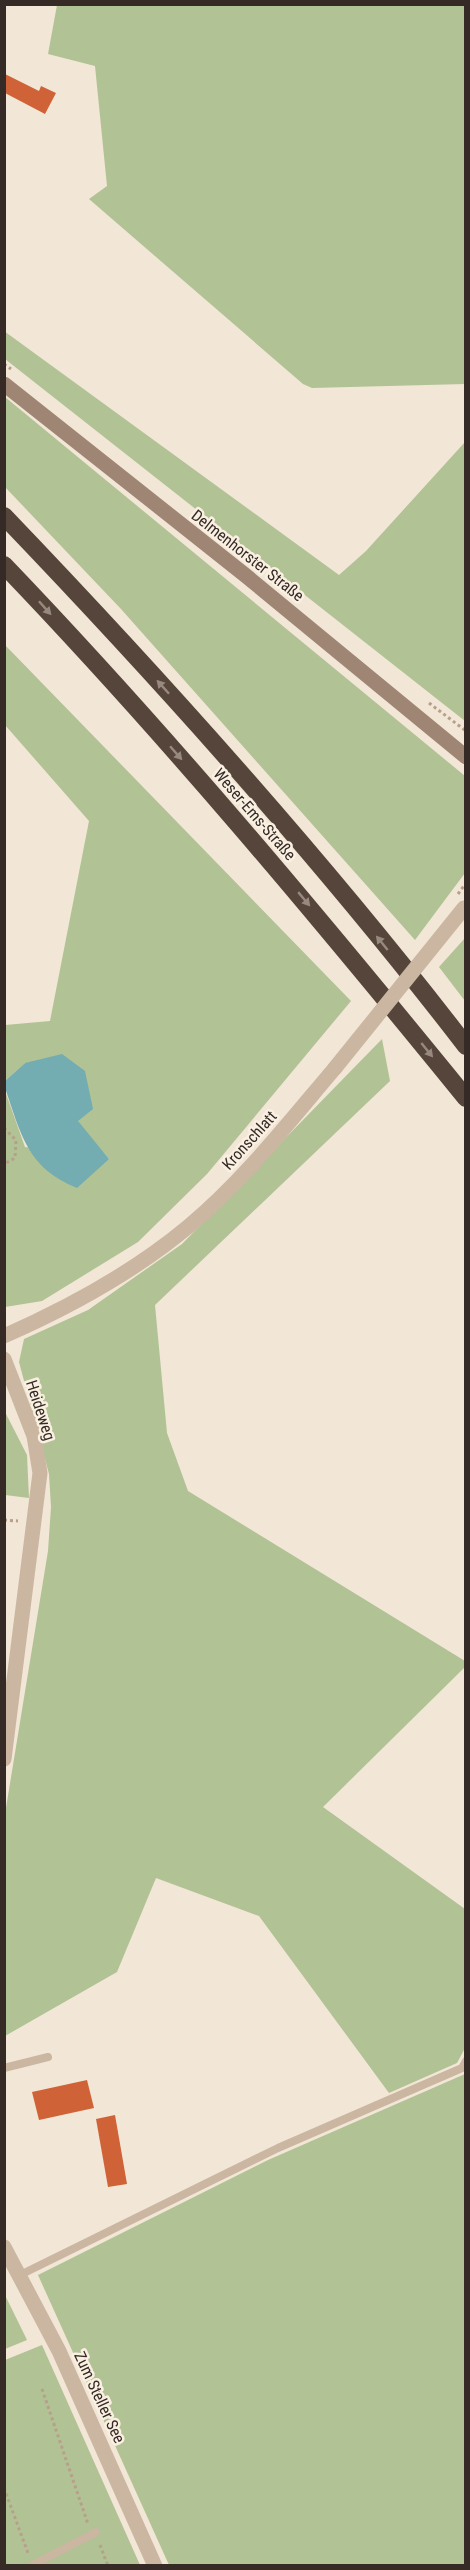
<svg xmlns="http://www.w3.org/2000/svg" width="470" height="2570" viewBox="0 0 470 2570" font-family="'Roboto Condensed',sans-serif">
<rect width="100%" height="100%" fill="#f2e6d6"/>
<g fill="#b1c295">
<polygon points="57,5 465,5 465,384 312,388 303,384 89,199 107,186 95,66 48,54"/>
<polygon points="4,331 339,575 366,551 465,442 465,721 5,359"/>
<polygon points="5,397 465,776 465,873 415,940 121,609 5,487"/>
<polygon points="5,645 351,1001 207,1174 138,1242 42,1301 5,1307 4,1088 25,1147 109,1159 25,1063 5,1081 5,1025 50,1021 89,821 5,725"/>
<polygon points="465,938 465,1001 439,967"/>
<polygon points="382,1039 390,1081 155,1305 167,1433 188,1491 465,1661 465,1667 323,1807 465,1909 465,2048 457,2063 389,2093 259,1916 156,1878 117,1972 5,2036 5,1814 48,1551 51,1507 49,1474 19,1362 24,1339 88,1310 182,1244"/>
<polygon points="4,1410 27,1455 29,1498 5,1495"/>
<polygon points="465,2074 465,2565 169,2565 38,2275 268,2160"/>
<polygon points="4,2293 27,2340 5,2349 4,2349"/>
<polygon points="42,2345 140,2565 5,2566 5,2360"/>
</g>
<path fill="#73acb1" d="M62,1054L85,1071L93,1109L78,1121L109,1159L77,1188C27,1168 21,1134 5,1088V1081L25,1063Z"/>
<g fill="#cf6337">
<polygon points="5,74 39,91 41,86 56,93 45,114 5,93"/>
<polygon points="87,2080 94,2108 39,2120 32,2092"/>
<polygon points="115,2115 127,2184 108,2187 96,2119"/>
</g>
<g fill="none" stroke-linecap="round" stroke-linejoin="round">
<g stroke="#b7a08b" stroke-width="3" stroke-dasharray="3 3" stroke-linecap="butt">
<polyline points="4,364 11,369"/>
<polyline points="429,703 466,731"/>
<polyline points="458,894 466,883"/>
<polyline points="4,1128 16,1140 15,1158 4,1164"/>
<polyline points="4,1520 18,1521"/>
<polyline points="42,2389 88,2524"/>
<polyline points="4,2488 28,2553"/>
<polyline points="100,2545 108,2566"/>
</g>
<g stroke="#cbb6a1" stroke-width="8">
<polyline points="4,2068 48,2057"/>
<polyline points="20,2275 278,2148 462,2068 466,2061"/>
<polyline points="31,2566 96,2532"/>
</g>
<g stroke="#cbb6a1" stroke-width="15">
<path d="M4,1336C70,1307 134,1272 189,1226C244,1180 289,1122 335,1068"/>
<polyline points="4,1359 34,1436 40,1473 4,1759"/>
<polyline points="4,2247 59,2351 155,2566"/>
</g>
<polyline stroke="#9f8573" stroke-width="15" points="4,384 245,575 466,757"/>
<g stroke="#56453b" stroke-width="18">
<path d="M4,516C166,685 323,860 466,1046"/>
<path d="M4,565C167,735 317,915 466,1098"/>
</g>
<polyline stroke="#cbb6a1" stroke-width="15" points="335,1068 464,908"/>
</g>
<defs><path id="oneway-solid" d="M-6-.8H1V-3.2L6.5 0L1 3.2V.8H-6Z" transform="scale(1.5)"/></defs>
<g fill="#98897e">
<use href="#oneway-solid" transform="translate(45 608) rotate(48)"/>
<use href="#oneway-solid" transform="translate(163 687) rotate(-132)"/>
<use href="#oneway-solid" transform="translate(176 753) rotate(49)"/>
<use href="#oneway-solid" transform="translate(304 899) rotate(50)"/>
<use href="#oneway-solid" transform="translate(382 943) rotate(-129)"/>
<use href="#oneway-solid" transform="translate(427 1050) rotate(51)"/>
</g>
<g text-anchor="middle" stroke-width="5" stroke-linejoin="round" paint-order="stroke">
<g font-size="16" fill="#352a25" stroke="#faf0e2">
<text transform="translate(248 555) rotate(38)" y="6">Delmenhorster Straße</text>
<text transform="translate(255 814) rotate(49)" y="6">Weser-Ems-Straße</text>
<text transform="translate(249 1140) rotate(-48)" y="6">Kronschlatt</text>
<text transform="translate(41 1410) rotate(72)" y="6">Heideweg</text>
<text transform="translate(100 2397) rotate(65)" y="6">Zum Steller See</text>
</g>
</g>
<rect width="470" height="2570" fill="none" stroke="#352a25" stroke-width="12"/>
</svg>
